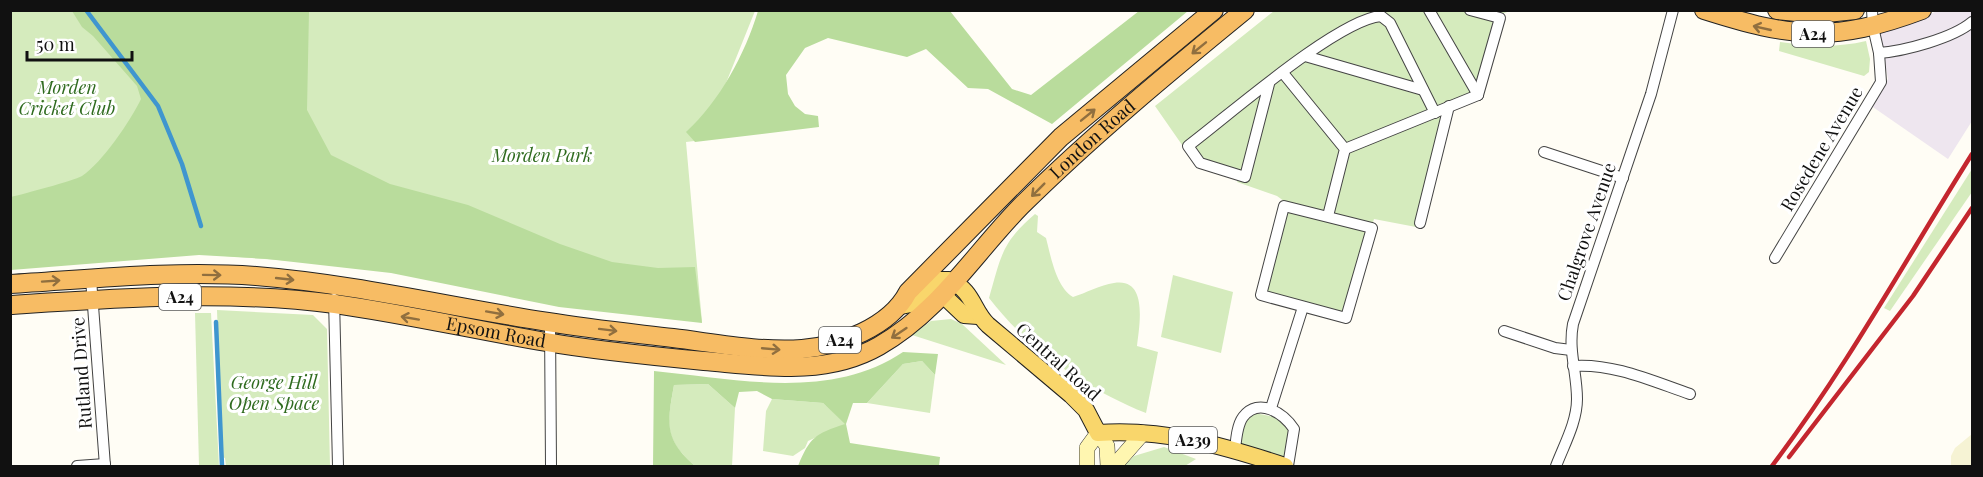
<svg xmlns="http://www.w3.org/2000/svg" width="1983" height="477" font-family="'Playfair Display',serif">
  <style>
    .industrial { fill: #eee6ef }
    .farmland { fill: #f6f3d4 }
    .green { fill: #d5ebbd }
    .forest { fill: #b9dc9c }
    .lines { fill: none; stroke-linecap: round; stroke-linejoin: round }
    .stream { stroke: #3f96cf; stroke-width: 4.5 }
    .minor-casing { stroke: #444; stroke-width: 12 }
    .secondary-casing { stroke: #333; stroke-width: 16 }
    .primary-casing { stroke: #222; stroke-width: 18 }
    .trunk-casing { stroke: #222; stroke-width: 20 }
    .minor { stroke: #fff; stroke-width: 10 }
    .secondary { stroke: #fff6b0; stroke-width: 15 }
    .primary { stroke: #f9d66b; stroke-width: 16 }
    .trunk { stroke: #f7bc64; stroke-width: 18 }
    .rail { stroke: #c4262e; stroke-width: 4.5 }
    .oneway { stroke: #906f3f }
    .labels { text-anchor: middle; stroke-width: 6; stroke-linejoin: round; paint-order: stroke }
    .shield { fill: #fff; stroke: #585858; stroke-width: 1.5 }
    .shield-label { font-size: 16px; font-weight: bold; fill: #111 }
    .park-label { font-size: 18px; font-style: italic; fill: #2f6b1f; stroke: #fff }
    .street-label { font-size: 18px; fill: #111; stroke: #fff }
  </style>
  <rect width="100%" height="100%" fill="#fffdf5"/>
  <path class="industrial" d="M 1937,11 L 1972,11 L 1972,121 L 1948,159 L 1870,105 L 1888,79 L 1879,32 L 1918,20 Z"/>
  <path class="farmland" d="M 1972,434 L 1972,466 L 1951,466 L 1951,456 L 1955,448 Z"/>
  <g class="green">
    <path d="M 10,11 L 755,11 L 703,140 L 686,142 L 702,322 L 642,316 L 390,272 L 306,262 L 197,254 L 11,267 Z"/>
    <path d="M 1274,11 L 1510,11 L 1499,15 L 1475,94 L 1446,105 L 1416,227 L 1374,219 L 1345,314 L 1266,293 L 1288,204 L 1277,196 L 1237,182 L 1241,172 L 1196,165 L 1155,106 Z"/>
    <path d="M 1866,41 L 1870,59 L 1869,72 L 1864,76 L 1779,51 L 1780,42 C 1811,46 1836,48 1866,41 Z"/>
    <path d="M 1972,169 L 1972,192 L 1890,311 L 1884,308 Z"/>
    <path d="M 1035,214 L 1038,216 L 1037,232 L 1046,238 C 1051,257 1056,287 1073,297 C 1086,293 1100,285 1114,283 C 1149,277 1139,327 1137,346 L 1158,352 L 1146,413 C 1086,389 1029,350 989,298 C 1001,257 1001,243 1035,214 Z"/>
    <path d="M 1173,275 L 1233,292 L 1221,353 L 1161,337 Z"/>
    <path d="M 217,310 L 313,315 L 327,329 L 330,466 L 226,466 L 225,458 L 222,457 Z"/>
    <path d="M 195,313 L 211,313 L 219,466 L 199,466 Z"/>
    <path d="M 951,319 L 962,324 L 1006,365 L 912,335 L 931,321 Z"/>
    <path d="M 922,361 L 935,375 L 930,413 L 867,403 L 903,364 Z"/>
    <path d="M 708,384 L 735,408 L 732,466 L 695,466 C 663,438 667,425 674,385 Z"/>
    <path d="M 772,399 L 823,403 L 846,424 L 808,441 L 805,448 L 793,456 L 763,451 L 766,411 Z"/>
    <path d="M 1255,413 L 1284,419 L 1291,430 L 1283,462 L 1238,448 L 1247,418 Z"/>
    <path d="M 1164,447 L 1196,459 L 1185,466 L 1124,466 L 1134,456 Z"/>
  </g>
  <g class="forest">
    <path d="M 72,11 L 309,11 L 307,110 L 331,155 L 390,184 L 468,205 L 560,244 L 612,262 L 658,268 L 695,267 L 702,323 L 559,307 L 391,273 L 267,259 L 199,255 L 11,270 L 11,197 C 23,194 73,181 82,176 C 102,163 131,120 141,99 L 137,86 L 93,36 L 82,27 Z"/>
    <path d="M 758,11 L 950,11 L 1012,89 L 1031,95 L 1139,11 L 1188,11 L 1052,124 L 988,89 L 968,88 L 926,49 L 907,57 L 828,38 L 805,48 L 786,75 L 788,94 L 795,106 L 805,114 L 818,116 L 819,127 L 695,142 L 686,132 C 720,101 745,54 758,11 Z"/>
    <path d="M 903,352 L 938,354 L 935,375 L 922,361 L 903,364 L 867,403 L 853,403 L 846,424 L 850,443 L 940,457 L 939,466 L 798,466 C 810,437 815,434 845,424 L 823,403 L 772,399 L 757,391 L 739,392 L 735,408 L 708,384 L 674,385 C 667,424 664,439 695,466 L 653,466 L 654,371 C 736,379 830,401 903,352 Z"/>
  </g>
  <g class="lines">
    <g class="stream">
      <path d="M 86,10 L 158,106 L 182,164 L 201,226"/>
      <path d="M 216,322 L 222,466"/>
    </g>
    <defs>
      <g id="minor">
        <path d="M 1429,10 L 1478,95"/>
        <path d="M 1470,10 L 1500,18 L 1478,95"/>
        <path d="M 1872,10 L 1873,27 L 1879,53 C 1905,51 1953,38 1972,22"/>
        <path d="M 1305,56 L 1423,90"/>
        <path d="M 1283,73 L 1345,149 L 1328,216"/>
        <path d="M 1269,84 L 1245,177 L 1200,163 L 1188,146 C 1228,116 1337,20 1381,16 L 1390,23 L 1435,113"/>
        <path d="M 1345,149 L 1478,95"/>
        <path d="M 1544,152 L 1623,178"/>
        <path d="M 1284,206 L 1372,228 L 1346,318 L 1261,295 Z"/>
        <path d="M 1420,223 L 1449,106"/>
        <path d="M 1775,258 L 1881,82 L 1879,53"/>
        <path d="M 91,279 L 105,466"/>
        <path d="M 334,299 L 338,466"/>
        <path d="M 550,323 L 551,466"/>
        <path d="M 1504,331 L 1555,348 L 1571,350"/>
        <path d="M 1573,366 C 1613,363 1652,381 1690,394"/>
        <path d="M 1271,408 L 1303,307"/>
        <path d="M 1235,450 C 1236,440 1237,425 1243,417 C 1259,396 1284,414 1294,429 L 1288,466"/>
        <path d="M 77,466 L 105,464"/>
        <path d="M 1556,466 C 1564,445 1577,422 1577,399 C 1577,373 1568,350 1573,324 L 1651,94 L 1673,10"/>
      </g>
      <g id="secondary">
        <path d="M 1087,466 L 1087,448 L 1098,433 L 1107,446 L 1108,466"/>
        <path d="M 1114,466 L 1143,433"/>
      </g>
      <g id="primary">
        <path d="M 943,295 L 964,315 L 978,316"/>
        <path d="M 901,306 L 916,303 L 938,280 L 949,280 C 974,291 972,310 988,325 L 1071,395 L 1086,410 L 1098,433 C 1163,428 1224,446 1285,466"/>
      </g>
      <g id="trunk">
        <path d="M 1704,10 C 1792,38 1834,43 1922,10"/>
        <path d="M 1777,10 L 1817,14 L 1855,10"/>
        <path d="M 10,284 C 92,279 175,270 256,276 C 355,284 451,307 548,322 C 590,329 631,333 673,338 C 715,343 759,352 802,349 C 839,346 890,327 908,292 L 1061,137 L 1214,10"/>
        <path id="s1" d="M 10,305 C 118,298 228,290 335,304 C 405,314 476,330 546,342 C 598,351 651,356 704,361 C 763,366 825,377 879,346 C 939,312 974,254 1021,206 C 1092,136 1168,73 1245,10"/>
      </g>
    </defs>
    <use href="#minor" class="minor-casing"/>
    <use href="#secondary" class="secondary-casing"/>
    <use href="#primary" class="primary-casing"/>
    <use href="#trunk" class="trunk-casing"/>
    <use href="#minor" class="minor"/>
    <use href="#secondary" class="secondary"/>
    <use href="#primary" class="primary"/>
    <use href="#trunk" class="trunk"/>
    <g class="rail">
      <path d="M 1789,457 L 1913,296 L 1972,208"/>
      <path d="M 1772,466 C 1847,367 1906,259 1972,154"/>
    </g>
  </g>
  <defs><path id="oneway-shaft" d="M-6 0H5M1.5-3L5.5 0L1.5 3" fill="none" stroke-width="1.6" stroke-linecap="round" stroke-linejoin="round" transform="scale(1.5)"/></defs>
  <g class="oneway">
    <use href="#oneway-shaft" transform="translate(1762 28) rotate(-167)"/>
    <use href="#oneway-shaft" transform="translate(1199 48) rotate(141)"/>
    <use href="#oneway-shaft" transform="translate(1088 115) rotate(-39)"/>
    <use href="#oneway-shaft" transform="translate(1038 190) rotate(135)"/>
    <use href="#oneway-shaft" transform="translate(212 275) rotate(1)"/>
    <use href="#oneway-shaft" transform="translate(285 279) rotate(6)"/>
    <use href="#oneway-shaft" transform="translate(51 281) rotate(-4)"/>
    <use href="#oneway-shaft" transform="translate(495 313) rotate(10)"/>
    <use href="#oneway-shaft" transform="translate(410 318) rotate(-170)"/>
    <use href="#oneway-shaft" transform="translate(608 330) rotate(7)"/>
    <use href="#oneway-shaft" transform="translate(899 333) rotate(146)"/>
    <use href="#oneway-shaft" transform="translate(771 349) rotate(5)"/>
  </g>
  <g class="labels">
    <g class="shield">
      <rect x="1792" y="21" width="42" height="26" rx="4.5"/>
      <rect x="159" y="284" width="42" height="26" rx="4.5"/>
      <rect x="819" y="327" width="42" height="26" rx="4.5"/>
      <rect x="1169" y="427" width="48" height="26" rx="4.5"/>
    </g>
    <g class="shield-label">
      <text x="1813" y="40">A24</text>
      <text x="180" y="303">A24</text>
      <text x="840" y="346">A24</text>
      <text x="1193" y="446">A239</text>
    </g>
    <g class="park-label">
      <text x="67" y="94">Morden<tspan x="67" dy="21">Cricket Club</tspan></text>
      <text x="542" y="162">Morden Park</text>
      <text x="274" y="389">George Hill<tspan x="274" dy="21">Open Space</tspan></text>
    </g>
    <g class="street-label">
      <text dy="6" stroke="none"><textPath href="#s1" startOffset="1176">London Road</textPath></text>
      <text transform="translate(1822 149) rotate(-59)" y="6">Rosedene Avenue</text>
      <text transform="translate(1587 232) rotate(-71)" y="6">Chalgrove Avenue</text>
      <text dy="6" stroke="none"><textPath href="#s1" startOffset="489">Epsom Road</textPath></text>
      <text transform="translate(1058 362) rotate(42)" y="6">Central Road</text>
      <text transform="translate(82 373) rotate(-94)" y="6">Rutland Drive</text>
    </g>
  </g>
  <rect width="1983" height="477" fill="none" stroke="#111111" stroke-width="24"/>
  <path d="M27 51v9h105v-9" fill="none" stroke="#111111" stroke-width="3"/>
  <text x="36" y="51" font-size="18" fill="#111111" stroke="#ffffff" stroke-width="4.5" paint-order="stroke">50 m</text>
</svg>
